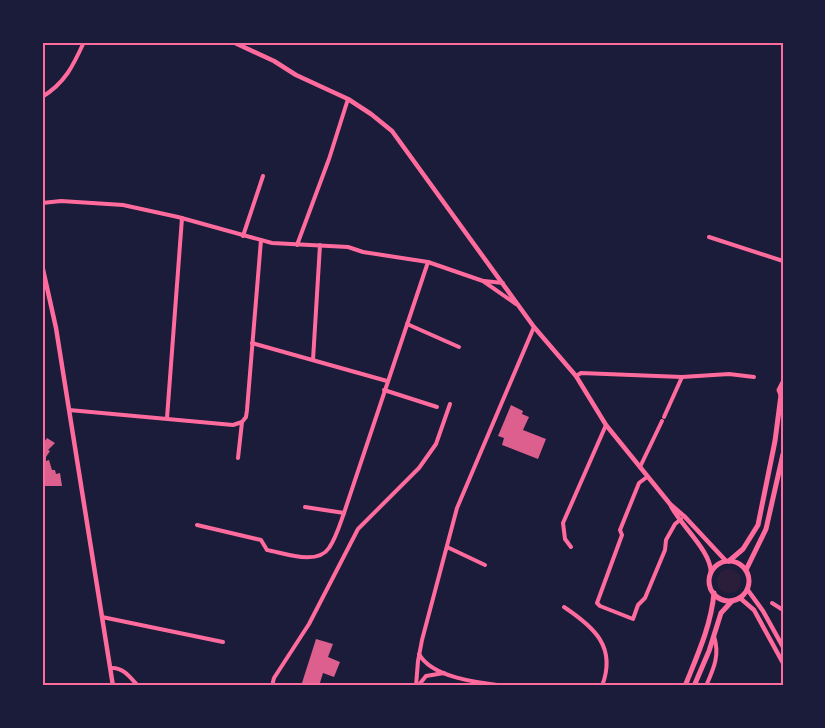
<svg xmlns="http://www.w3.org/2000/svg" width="825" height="728" font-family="'Roboto Condensed',sans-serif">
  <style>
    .green { fill: #2a1e3b }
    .building { fill: #dd5f8e }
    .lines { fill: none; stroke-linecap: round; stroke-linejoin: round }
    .minor { stroke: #ff6b9d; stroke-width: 4 }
    .tertiary { stroke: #ff6b9d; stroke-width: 4.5 }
    .secondary { stroke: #ff6b9d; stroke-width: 5 }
    .neatline { fill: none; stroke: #ff6b9d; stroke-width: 2 }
  </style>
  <rect width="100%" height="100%" fill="#1b1b3a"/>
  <circle class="green" cx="729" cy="581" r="12"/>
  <g class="building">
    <path d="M 511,405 L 523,411 L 522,414 L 529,417 L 523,430 L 546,439 L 538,459 L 502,445 L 504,438 L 498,436 Z"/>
    <path d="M 47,438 L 55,443 L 48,450 L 50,451 L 46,457 L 46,461 L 49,460 L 52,470 L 55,470 L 56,474 L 60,473 L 62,486 L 44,486 L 42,441 L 44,442 Z"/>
    <path d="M 316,639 L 333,644 L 328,657 L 340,662 L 334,677 L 323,673 L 319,686 L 301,686 Z"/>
  </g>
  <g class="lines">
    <g class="minor">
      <path d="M 42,97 C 65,83 73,66 84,42"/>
      <path d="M 42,203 L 61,201 L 123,205 L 178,217 L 272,243 L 348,247 L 363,252 L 428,262 L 483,281 L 516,304"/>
      <path d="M 243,236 L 263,176"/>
      <path d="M 709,237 L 783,261"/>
      <path d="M 297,245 L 329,159 L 348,99"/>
      <path d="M 484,281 L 503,283"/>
      <path d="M 407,324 L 459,347"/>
      <path d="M 252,343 L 387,381"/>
      <path d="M 313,360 L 320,245"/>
      <path d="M 576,376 L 581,373 L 682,377 L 729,374 L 754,377"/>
      <path d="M 384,390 L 437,407"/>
      <path d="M 69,410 L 233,425 L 242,422"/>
      <path d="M 664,417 L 682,377"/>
      <path d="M 167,418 L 182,218"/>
      <path d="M 238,458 L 242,422 L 246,417 L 247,410 L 261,240"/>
      <path d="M 640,467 L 662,421"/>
      <path d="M 647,477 L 639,483 L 620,530 L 622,535 L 597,603 L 600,606 L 633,619 L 638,605 L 645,598 L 665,550 L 666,540 L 675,524 L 681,519"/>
      <path d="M 305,507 L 344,513"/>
      <path d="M 197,525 L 261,540 L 267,550 C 284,553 317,566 329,548 C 336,538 340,524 344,513 L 428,262"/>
      <path d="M 447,547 L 485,565"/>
      <path d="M 571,547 L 565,539 L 563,523 L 606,425"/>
      <path d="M 772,603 L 783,610"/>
      <path d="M 564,607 C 594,627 617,647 602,686"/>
      <path d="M 102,617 L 223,642"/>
      <path d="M 419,654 C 432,678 480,683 505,686"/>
      <path d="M 111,668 C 123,667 130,677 138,686"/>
      <path d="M 272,686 L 274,678 L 309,624 L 358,529 L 419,468 L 436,444 L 450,404"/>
      <path d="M 416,686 L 418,661 L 422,640 L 457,508 L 534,327"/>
      <path d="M 418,686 L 426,676 L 444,673"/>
      <path d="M 706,686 C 714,668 720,655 714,636"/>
    </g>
    <g class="tertiary">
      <path d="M 233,42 L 274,61 L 296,75 L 348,99 L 371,114 L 392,131 L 534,327 L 576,376 L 606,425 L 670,504 L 685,517 L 726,561"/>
      <path d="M 42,265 L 56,328 L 113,686"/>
      <path d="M 671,506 C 682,527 710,550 711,572"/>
      <path d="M 747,589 L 763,611 L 783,647"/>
      <path d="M 740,598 L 754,610 L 783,663"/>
    </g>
    <g class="secondary">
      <path d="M 782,397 L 779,390 L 783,382"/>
      <path d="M 729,561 L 743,549 L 758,525 L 775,441 L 781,395"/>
      <circle cx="729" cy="581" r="20"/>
      <path d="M 746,570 L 766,529 L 783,454"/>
      <path d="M 685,686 C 697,656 711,626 714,593"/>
      <path d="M 694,686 L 709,651 L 721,613 L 732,601"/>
    </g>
  </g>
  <rect width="825" height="728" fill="none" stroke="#1b1b3a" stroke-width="87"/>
  <rect x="44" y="44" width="738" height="640" class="neatline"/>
</svg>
